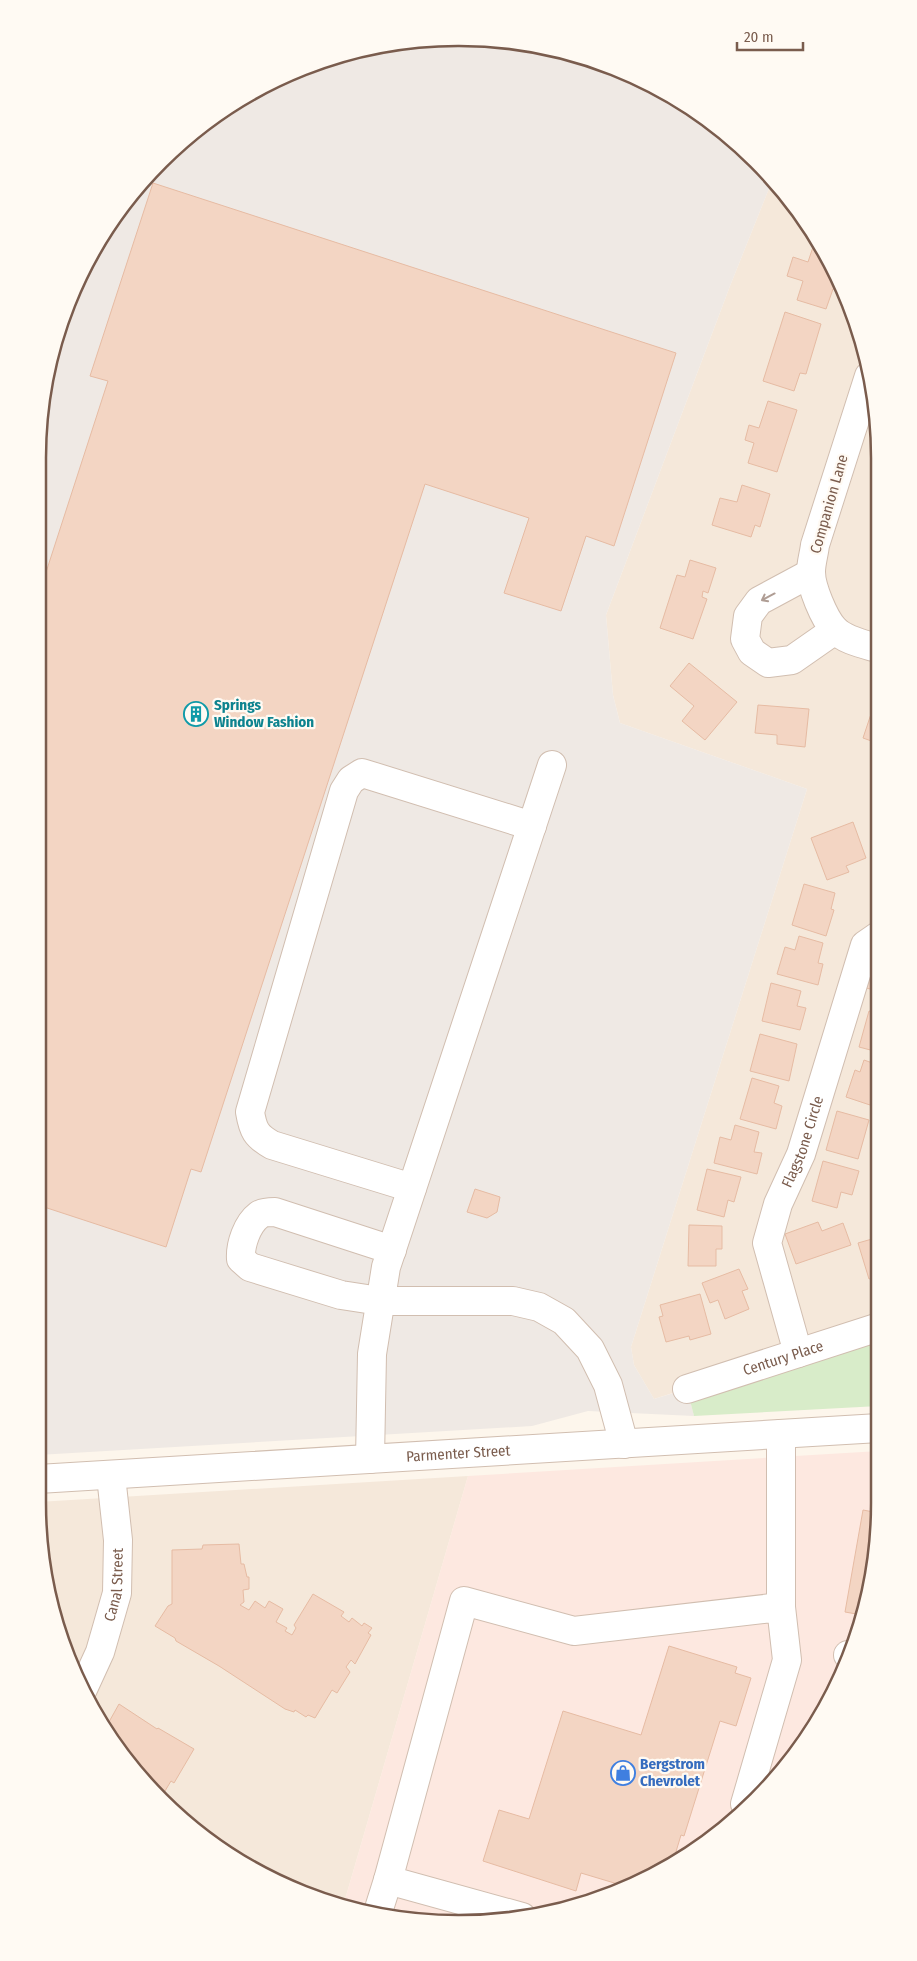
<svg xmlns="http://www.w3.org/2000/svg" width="917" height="1961" font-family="'Fira Sans Condensed',sans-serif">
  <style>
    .residential { fill: #f5e8da }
    .commercial { fill: #fde8e0 }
    .industrial { fill: #efe9e4 }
    .green { fill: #d8ecc9 }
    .building { fill: #f3d5c3; stroke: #e6bba3 }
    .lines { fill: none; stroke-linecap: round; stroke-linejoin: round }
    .minor-casing { stroke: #d1beb0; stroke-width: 30 }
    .minor { stroke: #fff; stroke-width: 28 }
    .oneway { stroke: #af9d94 }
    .labels { text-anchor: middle; stroke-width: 4.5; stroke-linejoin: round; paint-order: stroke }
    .street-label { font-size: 15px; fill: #7a5c4d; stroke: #fffaf3 }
    .culture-label { font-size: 15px; font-weight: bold; fill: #0d838f; stroke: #fffaf3; text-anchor: start }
    .shop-label { font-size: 15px; font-weight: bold; fill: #366cbe; stroke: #fffaf3; text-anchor: start }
    .rim { fill: none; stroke: #7a5c4d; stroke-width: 2.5 }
  </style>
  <rect width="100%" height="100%" fill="#fdf6ec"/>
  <g class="residential">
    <path d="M 772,181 L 792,202 L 847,297 L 876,403 L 879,1327 L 654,1399 L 634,1365 L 631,1347 L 807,789 L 620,723 L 613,695 L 606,615 L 730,286 Z"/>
    <path d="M 468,1476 L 344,1903 L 248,1867 L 142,1780 L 94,1713 L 60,1638 L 38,1502 Z"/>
  </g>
  <path class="commercial" d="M 879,1451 L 879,1503 L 871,1584 L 848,1663 L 775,1780 L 669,1867 L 540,1915 L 458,1923 L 377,1915 L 344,1903 L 468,1476 Z"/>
  <path class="industrial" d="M 458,38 L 540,46 L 619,69 L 715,124 L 772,181 L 730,286 L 606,615 L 613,695 L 620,723 L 807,789 L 631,1347 L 634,1365 L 654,1399 L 687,1389 L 694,1416 L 588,1411 L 532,1426 L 38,1455 L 38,458 L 46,377 L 69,298 L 108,225 L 161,161 L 224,109 L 297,70 L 376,46 Z"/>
  <path class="green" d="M 879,1327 L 879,1406 L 694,1416 L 687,1389 Z"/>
  <g class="building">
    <path d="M 153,183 L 676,353 L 614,546 L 586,536 L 561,611 L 504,593 L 529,518 L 425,484 L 201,1172 L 191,1169 L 166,1247 L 38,1205 L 38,728 L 46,701 L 38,698 L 38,597 L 108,381 L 90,376 Z"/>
    <path d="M 815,241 L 838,281 L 835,290 L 833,289 L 826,309 L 797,300 L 803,281 L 787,276 L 793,257 L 808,262 Z"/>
    <path d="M 785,312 L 821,324 L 806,374 L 800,373 L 794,391 L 763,381 Z"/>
    <path d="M 768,401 L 797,410 L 777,472 L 748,463 L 754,443 L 745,440 L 749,425 L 759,428 Z"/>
    <path d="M 742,485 L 770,494 L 760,527 L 755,525 L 751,537 L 712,525 L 720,498 L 737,502 Z"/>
    <path d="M 875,485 L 876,486 L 876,498 L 871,497 Z"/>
    <path d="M 690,560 L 716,568 L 708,593 L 703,591 L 702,597 L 707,599 L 693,639 L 660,628 L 677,575 L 685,577 Z"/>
    <path d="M 689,663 L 737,702 L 705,740 L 682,721 L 694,706 L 670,686 Z"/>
    <path d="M 758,705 L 809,709 L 805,747 L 777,744 L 777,735 L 755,733 Z"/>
    <path d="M 872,711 L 877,712 L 877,743 L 863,738 Z"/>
    <path d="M 853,822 L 866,858 L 846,866 L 849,872 L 827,880 L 811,838 Z"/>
    <path d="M 804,884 L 835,893 L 831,909 L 834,910 L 826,936 L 792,925 Z"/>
    <path d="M 799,936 L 823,943 L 818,963 L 823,964 L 818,985 L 777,974 L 785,947 L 795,950 Z"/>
    <path d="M 877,955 L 878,956 L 878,991 L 866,988 Z"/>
    <path d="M 771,983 L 801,991 L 797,1006 L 806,1008 L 800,1030 L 762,1021 Z"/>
    <path d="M 869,1011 L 878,1013 L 878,1052 L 859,1047 Z"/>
    <path d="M 760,1034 L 797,1044 L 789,1081 L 750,1071 Z"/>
    <path d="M 864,1060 L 878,1065 L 878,1101 L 876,1107 L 846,1097 L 855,1070 L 860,1072 Z"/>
    <path d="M 752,1078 L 779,1086 L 774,1103 L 782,1106 L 776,1129 L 740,1119 Z"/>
    <path d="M 837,1111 L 869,1120 L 858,1159 L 826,1150 Z"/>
    <path d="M 735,1125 L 759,1132 L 754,1152 L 762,1153 L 757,1174 L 714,1163 L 720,1137 L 731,1140 Z"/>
    <path d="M 823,1161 L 859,1171 L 852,1195 L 841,1192 L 837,1208 L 812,1201 Z"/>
    <path d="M 707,1169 L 741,1177 L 734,1202 L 728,1200 L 724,1217 L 697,1210 Z"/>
    <path d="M 475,1189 L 500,1197 L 497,1212 L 487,1218 L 467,1212 Z"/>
    <path d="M 818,1222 L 822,1231 L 843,1223 L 851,1245 L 796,1264 L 785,1234 Z"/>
    <path d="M 689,1225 L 722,1226 L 722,1249 L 716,1249 L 716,1266 L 688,1266 Z"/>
    <path d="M 879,1237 L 879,1277 L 869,1279 L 858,1243 Z"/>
    <path d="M 739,1269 L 748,1289 L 742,1291 L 749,1309 L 725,1319 L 718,1300 L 710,1303 L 702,1283 Z"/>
    <path d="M 700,1294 L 711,1334 L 690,1340 L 689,1336 L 666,1342 L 659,1317 L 663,1316 L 660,1305 Z"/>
    <path d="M 863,1510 L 879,1513 L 871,1584 L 862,1615 L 845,1612 Z"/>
    <path d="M 239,1544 L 241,1564 L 244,1564 L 247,1577 L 249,1577 L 249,1589 L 243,1590 L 244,1602 L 240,1605 L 249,1610 L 255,1601 L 265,1608 L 269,1601 L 283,1609 L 276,1622 L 287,1628 L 285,1631 L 292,1635 L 296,1628 L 294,1625 L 313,1594 L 344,1612 L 341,1616 L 349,1622 L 352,1618 L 362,1626 L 364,1623 L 372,1628 L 368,1633 L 371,1635 L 355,1664 L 351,1660 L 346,1667 L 350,1672 L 337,1693 L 332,1690 L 315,1718 L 308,1715 L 306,1717 L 295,1710 L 294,1712 L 285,1709 L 219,1666 L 176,1641 L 175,1638 L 155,1626 L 168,1606 L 172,1604 L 172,1550 L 202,1549 L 203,1545 Z"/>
    <path d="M 669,1646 L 737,1667 L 735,1673 L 751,1678 L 736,1726 L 720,1721 L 684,1836 L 681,1835 L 672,1865 L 621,1885 L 581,1873 L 576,1891 L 483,1861 L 499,1810 L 529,1819 L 563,1711 L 641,1735 Z"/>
    <path d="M 119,1704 L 157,1729 L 158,1728 L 194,1749 L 174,1783 L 171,1781 L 162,1796 L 142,1780 L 105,1729 Z"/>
  </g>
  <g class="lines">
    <defs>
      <g id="minor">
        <path d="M 869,376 L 815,545 C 814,554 811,563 811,572 C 811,587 824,618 834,629 C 844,640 863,644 877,648"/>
        <path d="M 811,573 L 759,601 L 748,616 L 745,639 L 752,652 L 768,663 L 792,660 L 835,630"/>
        <path d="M 412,1188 L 272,1145 C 256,1136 253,1130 250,1112 L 344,791 L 351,780 L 362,773 L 532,826"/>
        <path d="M 392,1250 L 275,1212 C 271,1212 263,1212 259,1215 C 247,1224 240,1245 241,1259 L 250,1267 L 341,1295 L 380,1301 L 513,1301 L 539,1307 L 564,1321 L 590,1349 L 608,1385 L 624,1444"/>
        <path id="s1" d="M 798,1353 L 767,1243 L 778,1204 L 801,1154 L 865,945 L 878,936"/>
        <path id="s2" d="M 687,1389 L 879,1327"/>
        <path d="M 781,1434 L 781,1607"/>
        <path d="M 370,1459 L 372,1354 L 386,1267 L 552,765"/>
        <path id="s3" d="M 38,1479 L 879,1428"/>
        <path d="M 848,1655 L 850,1655"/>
        <path id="s4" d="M 83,1689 L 100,1652 L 117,1593 L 118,1540 L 111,1476"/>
        <path d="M 377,1915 L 388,1880"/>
        <path d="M 522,1917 L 388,1880 L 464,1601 L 574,1631 L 781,1607 L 787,1660 L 745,1804"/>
      </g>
    </defs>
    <use href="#minor" class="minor-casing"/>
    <use href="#minor" class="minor"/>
  </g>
  <defs><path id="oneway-shaft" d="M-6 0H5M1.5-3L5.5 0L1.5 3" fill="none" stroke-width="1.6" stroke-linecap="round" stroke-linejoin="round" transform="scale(1.25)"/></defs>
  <use class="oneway" href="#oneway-shaft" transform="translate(768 597) rotate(152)"/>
  <defs>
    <symbol id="building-ring" viewBox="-11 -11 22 22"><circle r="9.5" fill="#fffaf3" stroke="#0f9aa8" stroke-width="1.5"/><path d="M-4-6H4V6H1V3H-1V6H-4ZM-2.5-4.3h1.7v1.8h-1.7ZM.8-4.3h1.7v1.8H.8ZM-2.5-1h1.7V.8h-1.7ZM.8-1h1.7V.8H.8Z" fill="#0f9aa8"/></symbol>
    <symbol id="shop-ring" viewBox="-11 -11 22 22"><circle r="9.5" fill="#fffaf3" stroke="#3f7fe0" stroke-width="1.5"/><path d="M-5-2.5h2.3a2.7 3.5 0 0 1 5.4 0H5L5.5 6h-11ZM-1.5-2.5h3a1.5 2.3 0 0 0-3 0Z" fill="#3f7fe0"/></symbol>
  </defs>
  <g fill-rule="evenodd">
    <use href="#building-ring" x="182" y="700" width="28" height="28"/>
    <use href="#shop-ring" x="609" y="1759" width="28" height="28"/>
  </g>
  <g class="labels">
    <g class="street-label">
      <text transform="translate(829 504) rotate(-74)" y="5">Companion Lane</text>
      <text dy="5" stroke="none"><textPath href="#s1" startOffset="222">Flagstone Circle</textPath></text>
      <text dy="5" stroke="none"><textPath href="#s2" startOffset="101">Century Place</textPath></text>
      <text dy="5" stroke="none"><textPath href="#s3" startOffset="421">Parmenter Street</textPath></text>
      <text dy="5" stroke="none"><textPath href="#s4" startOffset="110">Canal Street</textPath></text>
    </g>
    <g class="culture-label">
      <text x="214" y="710">Springs<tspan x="214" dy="17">Window Fashion</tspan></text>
    </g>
    <g class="shop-label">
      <text x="640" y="1769">Bergstrom<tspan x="640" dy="17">Chevrolet</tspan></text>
    </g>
  </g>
  <path d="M0 0H917V1961H0ZM458 46H459A412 412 0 0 1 871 458V1503A412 412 0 0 1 459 1915H458A412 412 0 0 1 46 1503V458A412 412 0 0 1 458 46Z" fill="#fffaf3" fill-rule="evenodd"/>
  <path class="rim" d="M458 46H459A412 412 0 0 1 871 458V1503A412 412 0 0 1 459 1915H458A412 412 0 0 1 46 1503V458A412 412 0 0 1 458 46Z"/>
  <path d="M737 42v8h66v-8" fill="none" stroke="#7a5c4d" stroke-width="2.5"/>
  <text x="744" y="42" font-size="15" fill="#7a5c4d" stroke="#fffaf3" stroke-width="4" paint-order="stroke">20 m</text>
</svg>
